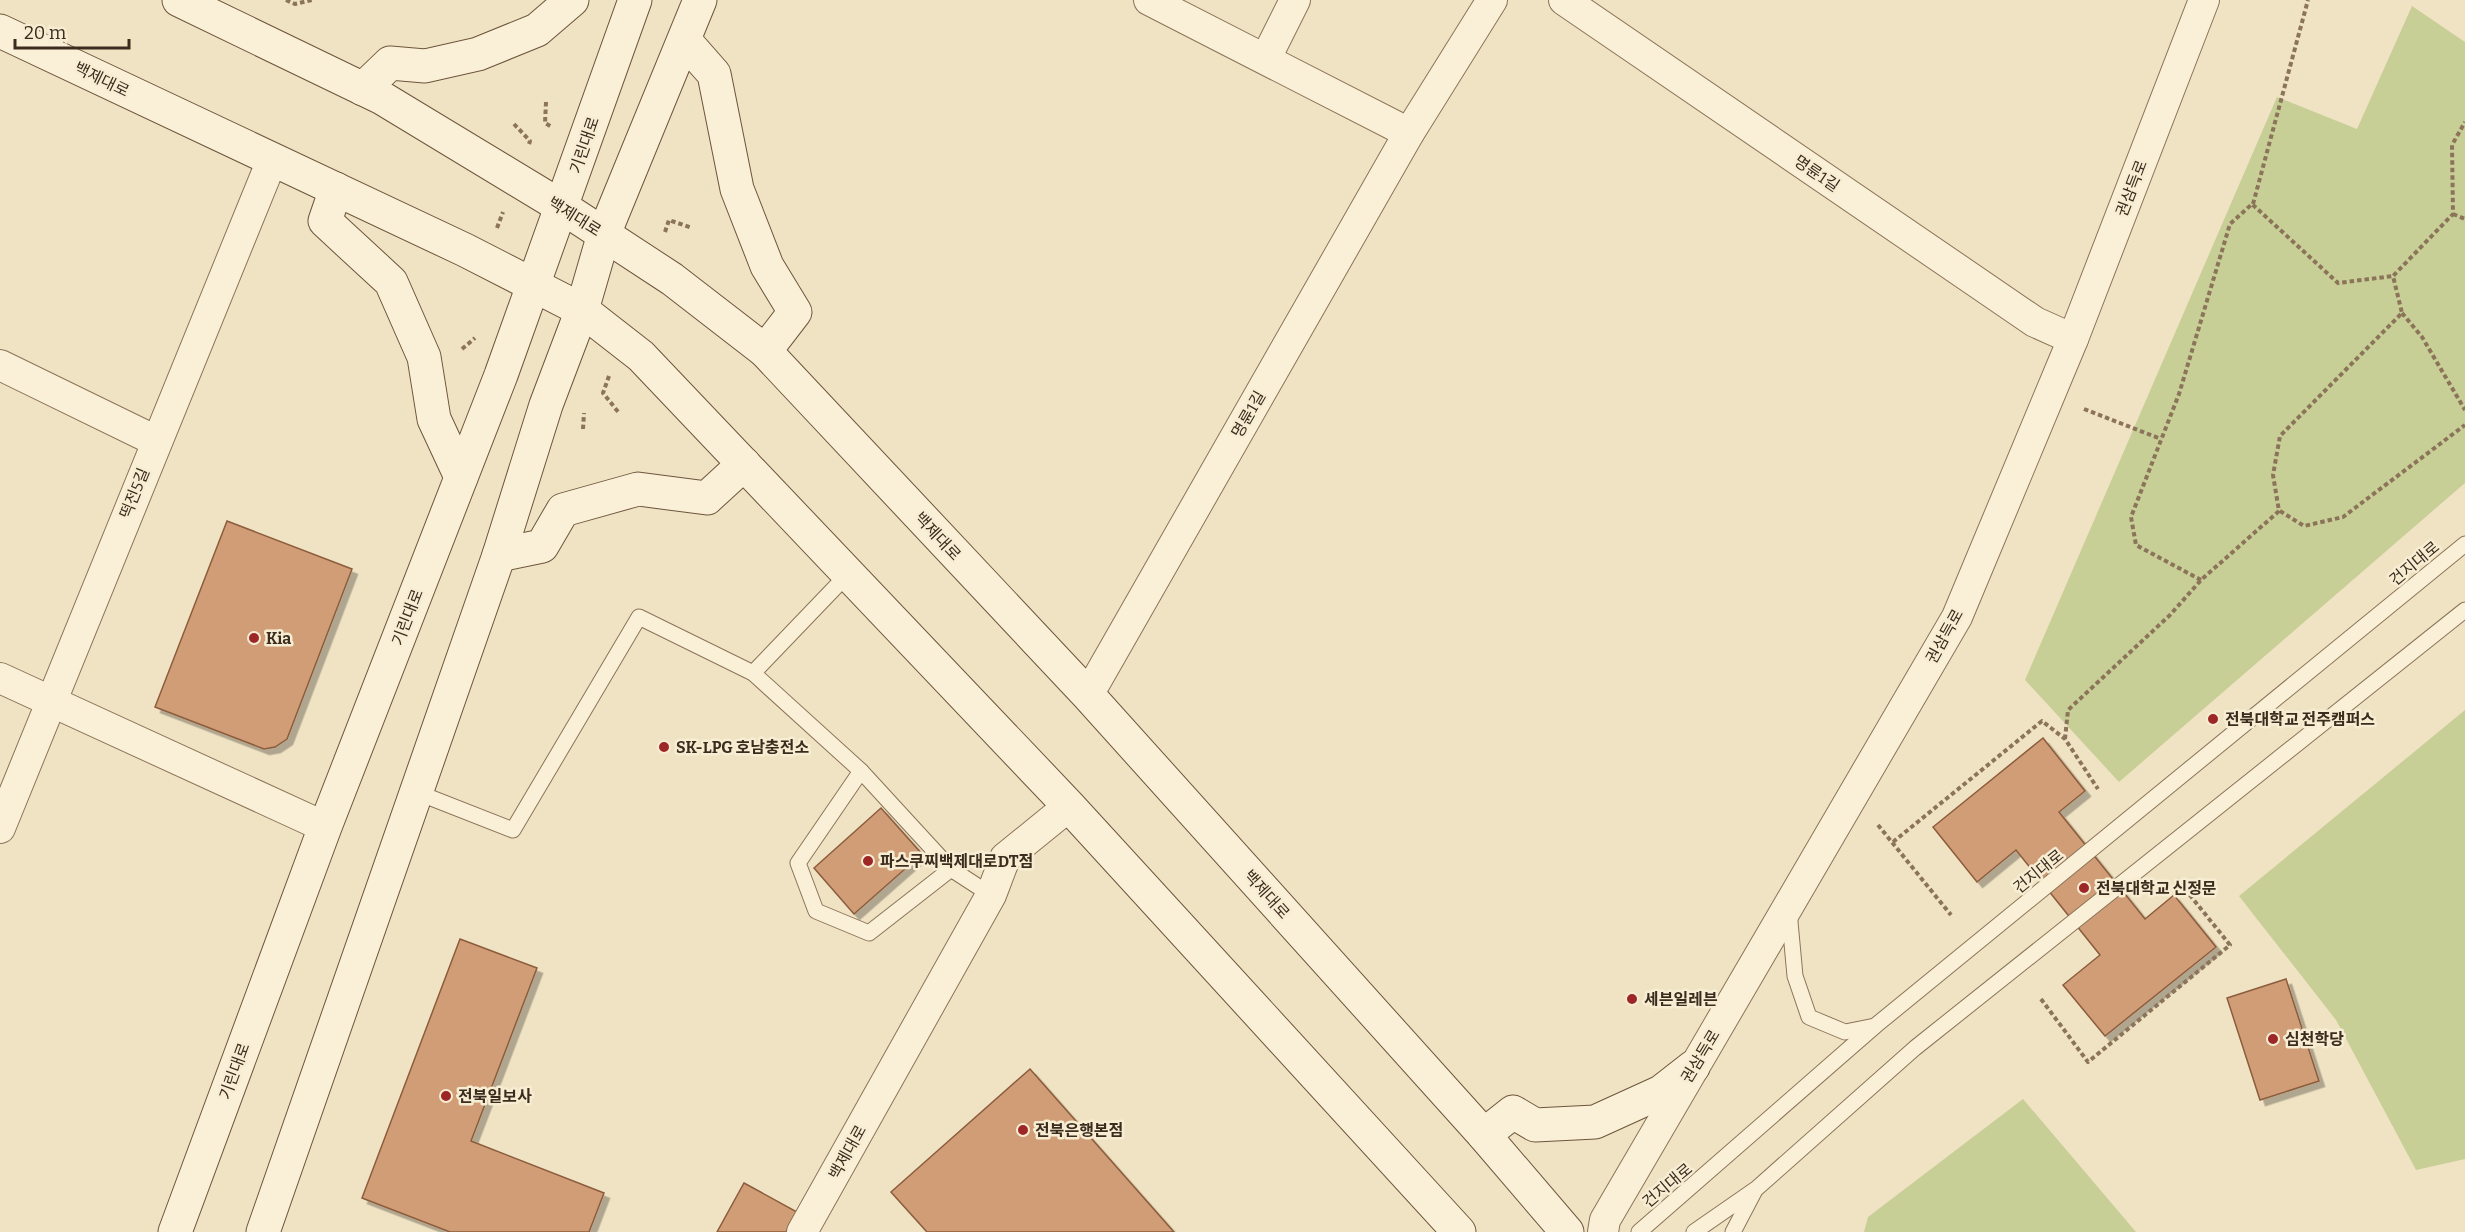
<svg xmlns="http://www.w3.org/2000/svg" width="2465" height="1232" font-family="Bitter,'Noto Sans KR',serif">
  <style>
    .green { fill: #c8cf96 }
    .building { fill: #d09d77; stroke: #8c5d3d; stroke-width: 1.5; filter: url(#shadow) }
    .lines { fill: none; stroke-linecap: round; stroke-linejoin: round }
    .lane-casing { stroke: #8b7459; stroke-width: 17 }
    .street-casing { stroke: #8b7459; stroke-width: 32 }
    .secondary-casing { stroke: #6d553c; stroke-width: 35 }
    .path { stroke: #8b7459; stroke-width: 4; stroke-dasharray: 4.5 3; stroke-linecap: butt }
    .lane { stroke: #faf0d7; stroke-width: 15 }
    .street { stroke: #faf0d7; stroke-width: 30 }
    .secondary { stroke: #faf0d7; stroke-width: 33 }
    .poi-dot { fill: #9d2626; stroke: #f7edd3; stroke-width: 2 }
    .labels { text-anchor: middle; stroke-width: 5; stroke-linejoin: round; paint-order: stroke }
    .street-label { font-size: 16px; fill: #3b2c1e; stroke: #f7edd3 }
    .poi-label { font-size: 16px; font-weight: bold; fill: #3b2c1e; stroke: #f7edd3; text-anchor: start }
  </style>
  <defs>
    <filter id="shadow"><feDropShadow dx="5.5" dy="5.5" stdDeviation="0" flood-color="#0004"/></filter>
  </defs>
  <rect width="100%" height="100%" fill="#f0e3c3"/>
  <g class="green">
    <path d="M 2412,6 L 2465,42 L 2465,483 L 2119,782 L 2025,680 L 2277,97 L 2357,129 Z"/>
    <path d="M 2465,710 L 2465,1159 L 2416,1170 L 2336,1020 L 2239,896 Z"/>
    <path d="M 2023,1099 L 2136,1232 L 1864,1232 L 1868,1217 Z"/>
  </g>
  <g class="building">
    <path d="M 227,521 L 352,569 L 287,739 L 275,747 L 264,749 L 155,707 Z"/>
    <path d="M 2043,738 L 2085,791 L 2059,812 L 2145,919 L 2174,895 L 2216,947 L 2105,1036 L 2063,985 L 2100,955 L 2016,850 L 1977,882 L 1933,827 Z"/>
    <path d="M 881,808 L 922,854 L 854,914 L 814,868 Z"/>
    <path d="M 460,939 L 537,968 L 471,1141 L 604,1193 L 589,1232 L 450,1232 L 362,1198 Z"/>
    <path d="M 2286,979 L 2319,1081 L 2260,1100 L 2227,998 Z"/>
    <path d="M 1030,1069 L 1174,1232 L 927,1232 L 891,1192 Z"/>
    <path d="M 744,1183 L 797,1212 L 786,1232 L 717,1232 Z"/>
  </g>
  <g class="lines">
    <defs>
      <g id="lane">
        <path d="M 753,673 L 848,574"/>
        <path d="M 861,771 L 951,869 L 991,895"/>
        <path d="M 416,792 L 513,830 L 639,617 L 753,673 L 861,771 L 798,863 L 816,911 L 869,933 L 951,869"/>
        <path d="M 1789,911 L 1795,976 L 1809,1017 L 1845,1032 L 1875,1026"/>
        <path d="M 1639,1232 L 1875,1026 L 2465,544"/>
        <path d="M 1694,1232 L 1756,1189 L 1915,1048 L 2465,610"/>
        <path d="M 1733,1232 L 1754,1192"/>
      </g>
      <g id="street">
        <path d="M 1149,0 L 1409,133"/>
        <path d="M 1564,0 L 2035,322 L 2073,339"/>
        <path d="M 1266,58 L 1295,0"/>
        <path d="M 0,365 L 156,441"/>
        <path d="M 0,678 L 325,827"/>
        <path d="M 1088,695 L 1409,133 L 1492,0"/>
        <path d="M 0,828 L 272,160"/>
        <path d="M 802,1232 L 991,895 L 1005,858 L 1069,806"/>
        <path d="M 1603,1232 L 1605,1220 L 1957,617 L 2073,339 L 2204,0"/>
      </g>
      <g id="secondary">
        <path d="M 179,0 L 382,98 L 562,207 L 672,279 L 765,351 L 1088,695 L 1484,1135 L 1567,1232"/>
        <path d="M 0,31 L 465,250 L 582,310 L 641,356 L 1069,806 L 1459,1232"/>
        <path d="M 685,41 L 714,74 L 737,189 L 767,266 L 795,312 L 765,351"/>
        <path d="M 363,89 L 390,63 L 425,66 L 478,54 L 537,30 L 572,0"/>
        <path d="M 336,189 L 325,221 L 391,282 L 424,357 L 434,419 L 461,477"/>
        <path d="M 499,555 L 542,546 L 563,510 L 638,489 L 707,498 L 744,464"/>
        <path d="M 1484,1135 L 1513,1112 L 1535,1125 L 1595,1122 L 1661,1092 L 1693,1067"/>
        <path d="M 175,1232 L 325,827 L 501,375 L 635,0"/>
        <path d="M 263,1232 L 499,555 L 546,405 L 582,310 L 604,234 L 700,0"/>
      </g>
    </defs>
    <use href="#lane" class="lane-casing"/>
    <use href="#street" class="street-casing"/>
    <use href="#secondary" class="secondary-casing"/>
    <g class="path">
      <path d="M 286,0 L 295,4 L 312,0"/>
      <path d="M 546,102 L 545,123 L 552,127"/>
      <path d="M 514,124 L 530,141 L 529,144"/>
      <path d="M 2253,204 L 2308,0"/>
      <path d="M 2453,214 L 2465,219"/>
      <path d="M 497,228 L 503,212"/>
      <path d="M 665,232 L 669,220 L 692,228"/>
      <path d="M 2402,313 L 2422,337 L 2465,410"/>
      <path d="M 462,349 L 475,338"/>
      <path d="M 609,376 L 603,393 L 619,413"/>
      <path d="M 2084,409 L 2161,439"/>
      <path d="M 583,429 L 584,413"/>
      <path d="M 2280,511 L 2304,526 L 2343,517 L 2465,425"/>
      <path d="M 2201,580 L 2136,545 L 2131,517 L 2179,394 L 2230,224 L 2252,204 L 2338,283 L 2393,276"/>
      <path d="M 2065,739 L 2068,710 L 2170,615 L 2201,580 L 2279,511 L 2273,475 L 2280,436 L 2402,313 L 2393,276 L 2453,214 L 2452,145 L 2465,122"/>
      <path d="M 1878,825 L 1951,915"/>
      <path d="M 1893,842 L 2042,721 L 2065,739 L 2098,789"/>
      <path d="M 2041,999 L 2088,1062 L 2230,945 L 2177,879"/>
    </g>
    <use href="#lane" class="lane"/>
    <use href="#street" class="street"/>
    <use href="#secondary" class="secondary"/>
  </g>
  <g class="poi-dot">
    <circle cx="254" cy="638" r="6"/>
    <circle cx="2213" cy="719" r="6"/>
    <circle cx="664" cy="747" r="6"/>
    <circle cx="868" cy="861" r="6"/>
    <circle cx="2084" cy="888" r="6"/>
    <circle cx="1632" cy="999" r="6"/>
    <circle cx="2273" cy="1039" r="6"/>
    <circle cx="446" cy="1096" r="6"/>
    <circle cx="1023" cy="1130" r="6"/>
  </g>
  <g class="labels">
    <g class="street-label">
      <text transform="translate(102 79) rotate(26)" y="6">백제대로</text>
      <text transform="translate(584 145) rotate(-71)" y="6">기린대로</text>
      <text transform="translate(1817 173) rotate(34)" y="6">명륜1길</text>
      <text transform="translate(2131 188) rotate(-69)" y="6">권삼득로</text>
      <text transform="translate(575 216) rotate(32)" y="6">백제대로</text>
      <text transform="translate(1248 414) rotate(-60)" y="6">명륜1길</text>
      <text transform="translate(134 493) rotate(-68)" y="6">떡전5길</text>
      <text transform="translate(938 536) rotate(47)" y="6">백제대로</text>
      <text transform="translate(2414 563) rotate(-40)" y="6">건지대로</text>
      <text transform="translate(407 617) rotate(-69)" y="6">기린대로</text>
      <text transform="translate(1944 636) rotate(-61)" y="6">권삼득로</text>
      <text transform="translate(2038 871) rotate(-39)" y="6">건지대로</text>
      <text transform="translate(1267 894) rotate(48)" y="6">백제대로</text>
      <text transform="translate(1700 1056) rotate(-59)" y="6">권삼득로</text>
      <text transform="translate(234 1071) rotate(-70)" y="6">기린대로</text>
      <text transform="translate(847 1152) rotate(-61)" y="6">백제대로</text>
      <text transform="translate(1667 1185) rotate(-40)" y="6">건지대로</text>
    </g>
    <g class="poi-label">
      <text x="266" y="644">Kia</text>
      <text x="2225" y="725">전북대학교 전주캠퍼스</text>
      <text x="676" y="753">SK-LPG 호남충전소</text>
      <text x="880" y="867">파스쿠찌백제대로DT점</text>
      <text x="2096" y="894">전북대학교 신정문</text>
      <text x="1644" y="1005">세븐일레븐</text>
      <text x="2285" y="1045">심천학당</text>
      <text x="458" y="1102">전북일보사</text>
      <text x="1035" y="1136">전북은행본점</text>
    </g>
  </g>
  <path d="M15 39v9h114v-9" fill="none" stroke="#3b2c1e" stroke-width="3"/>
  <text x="24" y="39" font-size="18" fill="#3b2c1e" stroke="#f7edd3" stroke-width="4.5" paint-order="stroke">20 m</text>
</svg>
